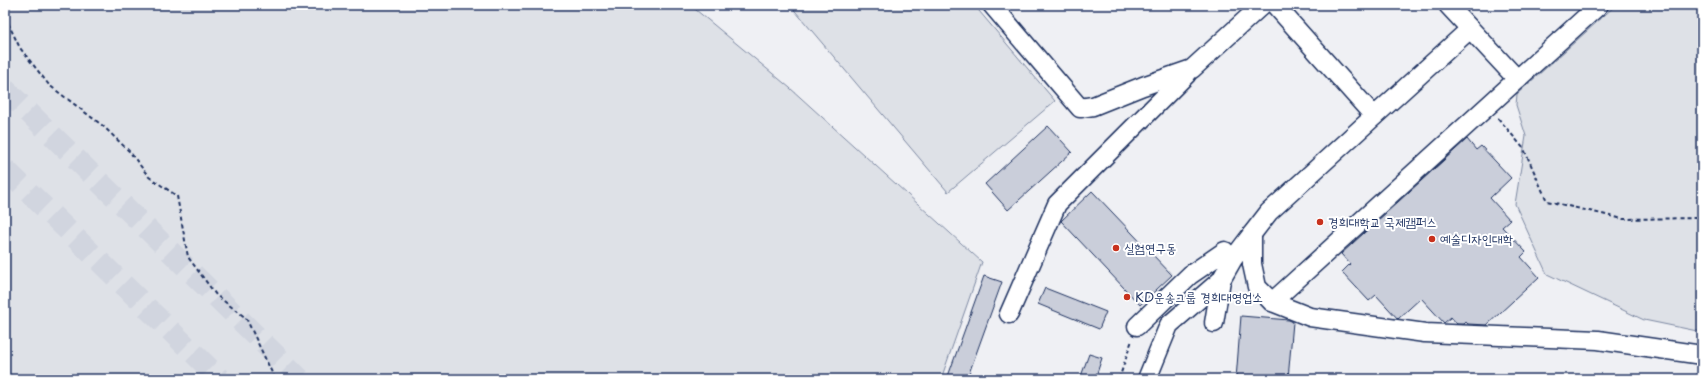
<svg xmlns="http://www.w3.org/2000/svg" width="1707" height="384" font-family="'Playpen Sans','Poor Story',sans-serif">
  <style>
    .built { fill: #eff0f4 }
    .green { fill: #dee1e7; stroke: #7c88a2 }
    .building { fill: #caceda; stroke: #1b2f5e }
    .lines { fill: none; stroke-linecap: round; stroke-linejoin: round }
    .highway-tunnel { stroke: #d1d5df; stroke-width: 22; stroke-dasharray: 22 11; stroke-linecap: butt }
    .minor-casing { stroke: #1b2f5e; stroke-width: 21 }
    .path { stroke: #1b2f5e; stroke-width: 2; stroke-dasharray: 4 3; stroke-linecap: butt }
    .minor { stroke: #fff; stroke-width: 18 }
    .poi-dot { fill: #c8321e; stroke: #fff; stroke-width: 1.5 }
    .labels { text-anchor: middle; stroke-width: 4; stroke-linejoin: round; paint-order: stroke }
    .poi-label { font-size: 13px; fill: #1b2f5e; stroke: #fff; text-anchor: start }
  </style>
  <rect width="100%" height="100%" fill="#fff"/>
  <filter id="ink" filterUnits="userSpaceOnUse"><feTurbulence type="fractalNoise" baseFrequency=".025" numOctaves="2"/><feDisplacementMap in="SourceGraphic" scale="8" xChannelSelector="R" yChannelSelector="G"/><feConvolveMatrix kernelMatrix="1 2 1 2 8 2 1 2 1" color-interpolation-filters="sRGB"/></filter>
  <g filter="url(#ink)">
    <path class="built" d="M 678,5 L 1702,5 L 1702,379 L 941,379 L 982,261 L 790,88 Z"/>
    <g class="green">
      <path d="M 5,5 L 690,5 L 790,88 L 982,262 L 941,379 L 5,379 Z"/>
      <path d="M 790,5 L 974,5 L 1055,101 L 948,192 Z"/>
      <path d="M 1616,5 L 1702,5 L 1702,332 L 1644,320 L 1547,274 L 1515,204 L 1526,136 L 1516,105 L 1517,94 Z"/>
    </g>
    <g class="building">
      <path d="M 1048,126 L 1072,152 L 1008,210 L 985,184 Z"/>
      <path d="M 1467,139 L 1476,150 L 1481,146 L 1511,178 L 1490,198 L 1510,220 L 1502,227 L 1526,252 L 1521,257 L 1539,277 L 1487,325 L 1468,324 L 1466,322 L 1464,324 L 1457,324 L 1451,317 L 1444,323 L 1421,298 L 1398,319 L 1376,295 L 1369,301 L 1342,272 L 1350,264 L 1341,254 Z"/>
      <path d="M 1092,191 L 1172,275 L 1140,305 L 1061,221 Z"/>
      <path d="M 984,276 L 1002,282 L 967,379 L 947,379 Z"/>
      <path d="M 1045,288 L 1106,312 L 1099,329 L 1038,304 Z"/>
      <path d="M 1241,316 L 1289,320 L 1293,322 L 1288,379 L 1236,379 Z"/>
      <path d="M 1089,354 L 1102,358 L 1095,379 L 1080,379 Z"/>
    </g>
    <g class="lines">
      <g class="highway-tunnel">
        <path d="M 5,89 L 300,379"/>
        <path d="M 5,169 L 220,379"/>
      </g>
      <defs>
        <g id="minor">
          <path d="M 992,5 L 1080,108 L 1093,106 L 1143,86 L 1192,69 L 1262,5"/>
          <path d="M 1275,5 L 1374,116"/>
          <path d="M 1448,5 L 1517,79"/>
          <path d="M 1252,234 L 1269,212 L 1470,29"/>
          <path d="M 1272,302 L 1599,5"/>
          <path d="M 1009,314 L 1057,204 L 1187,74"/>
          <path d="M 1214,323 L 1221,280"/>
          <path d="M 1137,326 L 1190,275 L 1225,251"/>
          <path d="M 1147,379 L 1169,325 L 1221,280 L 1233,259 L 1252,234 L 1252,264 L 1257,287 L 1272,302 L 1310,317 L 1425,333 L 1598,340 L 1702,355"/>
        </g>
      </defs>
      <use href="#minor" class="minor-casing"/>
      <g class="path">
        <path d="M 5,17 L 20,48 L 49,85 L 103,126 L 129,151 L 149,177 L 177,196 L 188,257 L 216,295 L 246,318 L 275,379"/>
        <path d="M 1498,118 L 1524,149 L 1547,201 L 1623,219 L 1702,218"/>
        <path d="M 1119,379 L 1132,340"/>
      </g>
      <use href="#minor" class="minor"/>
    </g>
  </g>
  <g class="poi-dot">
    <circle cx="1320" cy="222" r="4"/>
    <circle cx="1432" cy="239" r="4"/>
    <circle cx="1116" cy="248" r="4"/>
    <circle cx="1127" cy="297" r="4"/>
  </g>
  <g class="labels">
    <g class="poi-label">
      <text x="1328" y="227">경희대학교 국제캠퍼스</text>
      <text x="1440" y="244">예술디자인대학</text>
      <text x="1124" y="253">실험연구동</text>
      <text x="1135" y="302">KD운송그룹 경희대영업소</text>
    </g>
  </g>
  <rect width="1707" height="384" fill="none" stroke="#fff" stroke-width="20"/>
  <rect x="10" y="10" width="1687" height="364" fill="none" stroke="#1b2f5e" stroke-width="1.5" filter="url(#ink)"/>
</svg>
